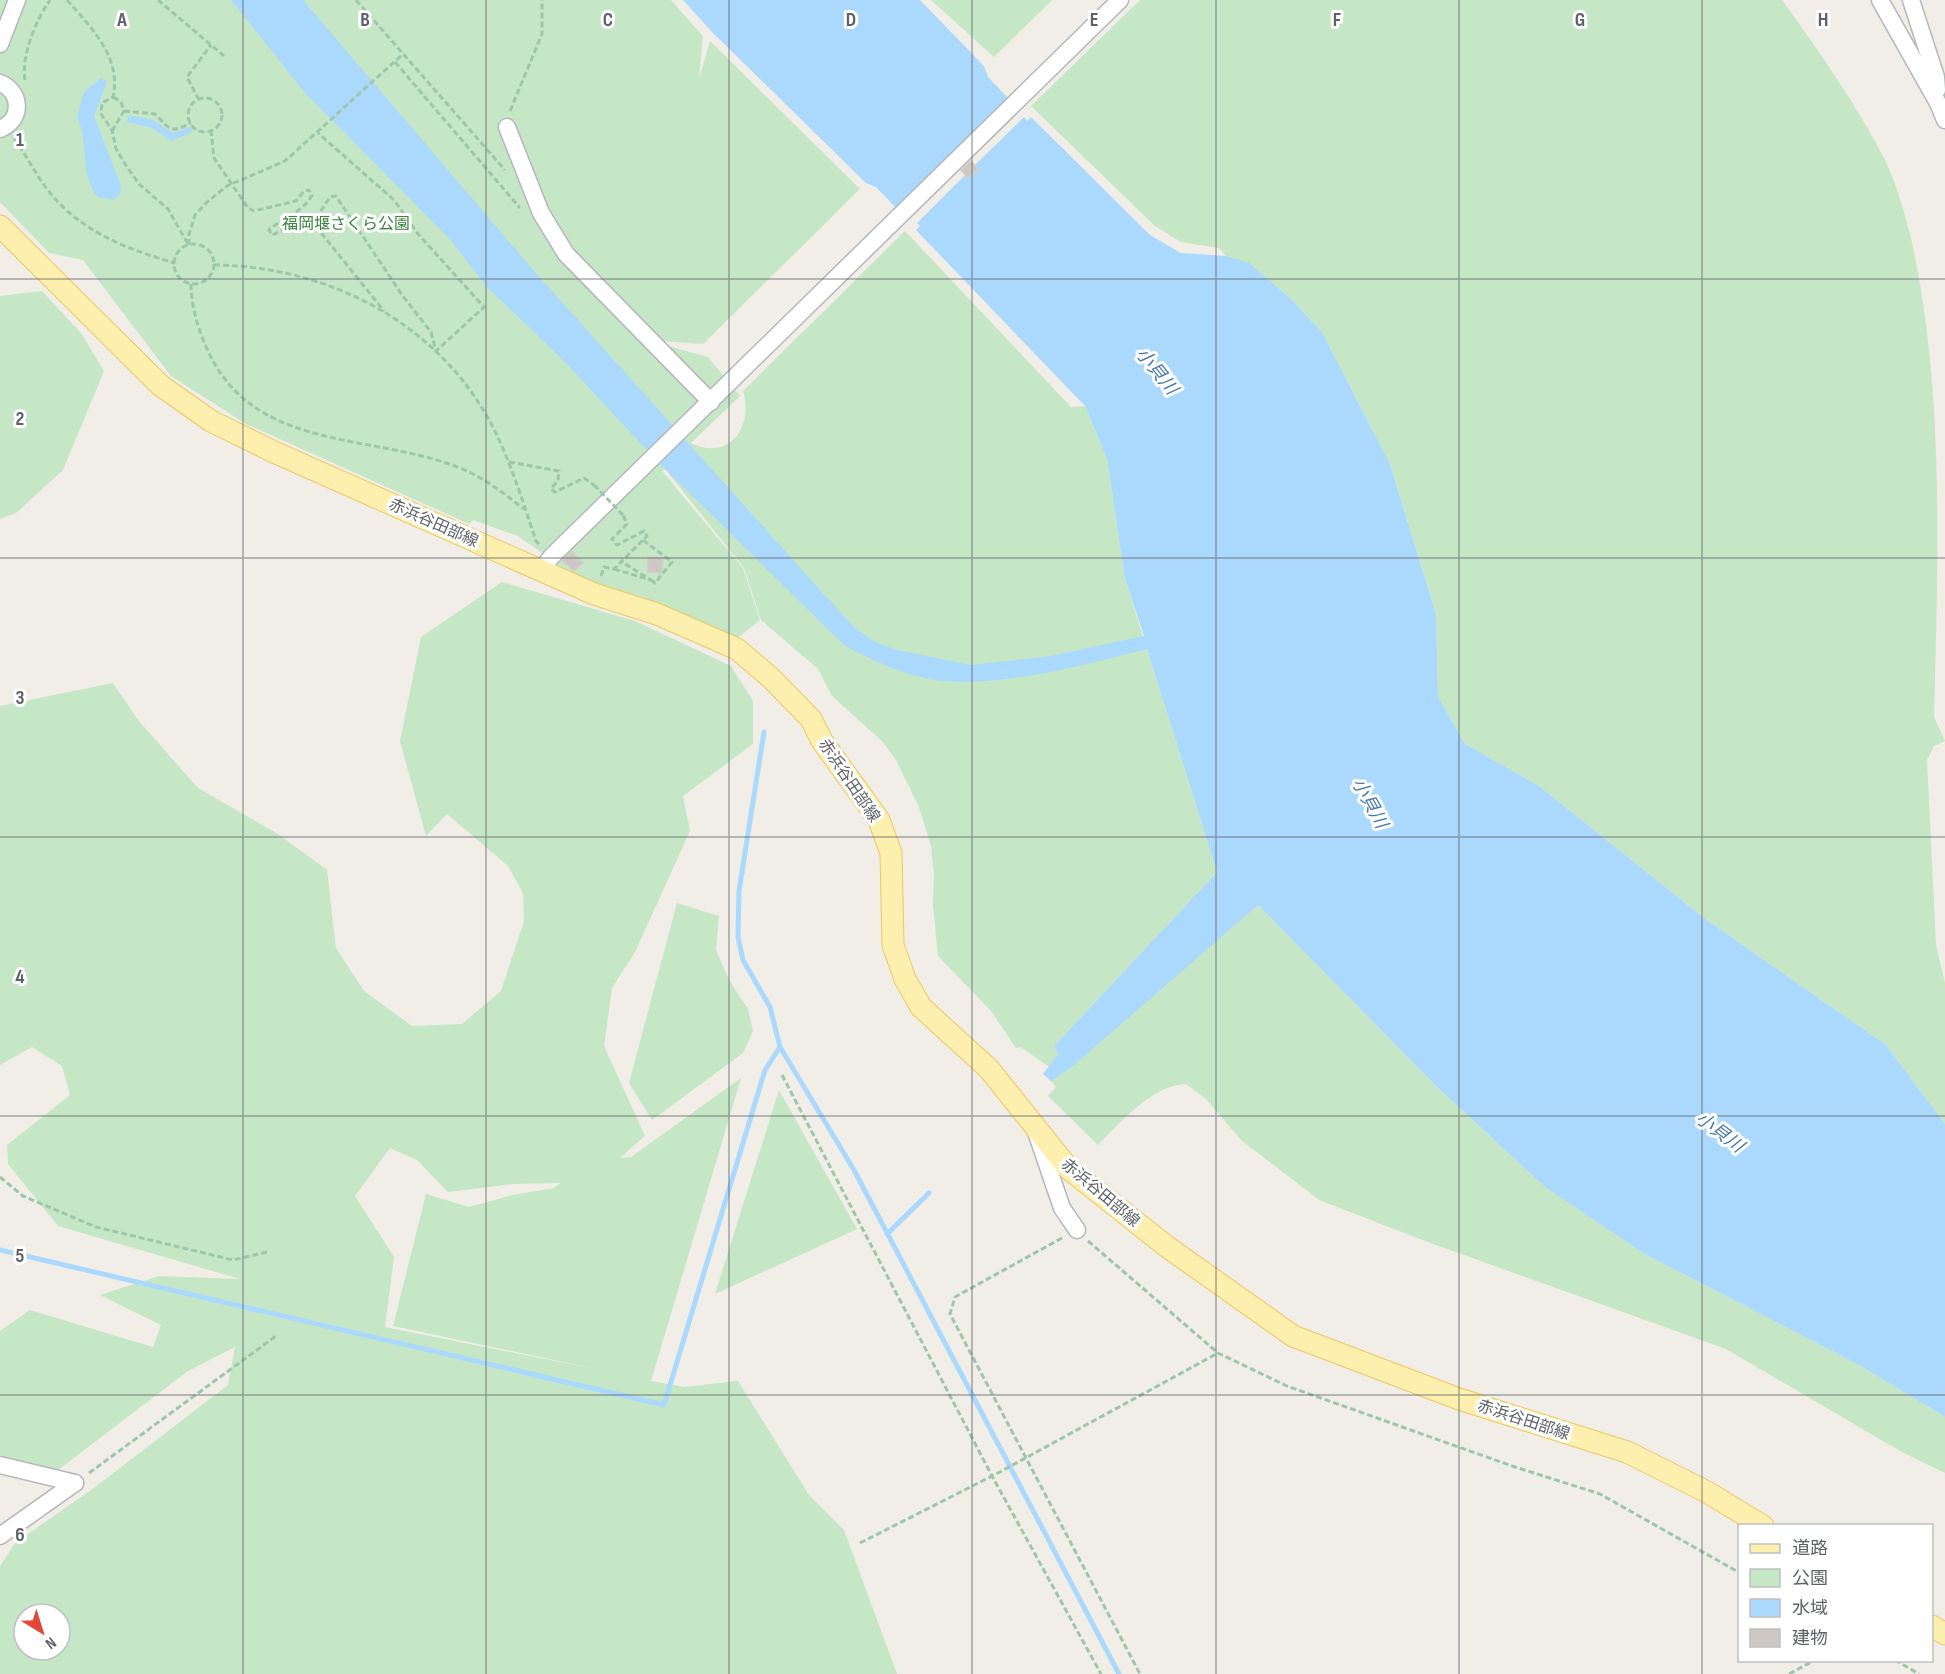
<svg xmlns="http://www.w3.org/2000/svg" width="1945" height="1674" font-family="'Sofia Sans Condensed','Noto Sans JP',sans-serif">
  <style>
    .green { fill: #c5e7c5; fill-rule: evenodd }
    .water { fill: #abd9fd }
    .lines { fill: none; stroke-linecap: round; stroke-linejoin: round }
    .stream { stroke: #abd9fd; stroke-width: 5 }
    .building { fill: #ccc9c4; stroke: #d5d0c5; stroke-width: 1.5 }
    .minor-casing { stroke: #b4b7bb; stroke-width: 19 }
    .major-casing { stroke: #eec762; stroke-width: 23 }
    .path { stroke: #9ec7aa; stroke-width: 3; stroke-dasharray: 6 3; stroke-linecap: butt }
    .minor { stroke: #fff; stroke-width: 16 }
    .major { stroke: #fdf0af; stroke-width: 21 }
    .path-bridge { stroke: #9ec7aa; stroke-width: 3; stroke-dasharray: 6 3; stroke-linecap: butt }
    .grid { fill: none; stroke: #5e6267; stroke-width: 1.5; stroke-opacity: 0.55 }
    .labels { text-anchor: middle; stroke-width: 6; stroke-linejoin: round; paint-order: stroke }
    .park-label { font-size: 16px; fill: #38843c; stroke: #fff }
    .street-label { font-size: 16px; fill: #5e6267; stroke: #fff }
    .water-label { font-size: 18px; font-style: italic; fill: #4679af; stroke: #fff }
    .grid-label { font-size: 20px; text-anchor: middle; font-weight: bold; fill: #5e6267; stroke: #fff; stroke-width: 6; stroke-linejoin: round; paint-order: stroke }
  </style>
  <rect width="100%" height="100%" fill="#f0eee7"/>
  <g class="green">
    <path d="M 0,0 L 671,0 L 703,36 L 699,79 L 710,41 L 860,189 L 703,344 L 660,341 L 661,344 L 708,357 L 740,396 L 691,443 C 729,462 754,427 743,391 L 905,231 L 1071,407 L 1085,406 L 1107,459 L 1125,579 L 1217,872 L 1054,1046 L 1059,1054 L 1049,1067 L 1021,1047 L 1016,1048 L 991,1011 L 938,956 L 933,906 L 934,875 L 931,846 L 919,807 L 896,760 L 883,742 L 832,696 L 818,669 L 761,620 L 744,568 L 665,469 L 662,471 L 743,568 L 760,620 L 734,641 L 567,571 L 518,536 L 473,520 L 469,524 L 246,424 L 171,376 L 83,260 L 49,253 L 0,202 Z"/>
    <path d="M 931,0 L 1052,0 L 994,57 Z"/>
    <path d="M 1140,0 L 1782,0 C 1819,51 1856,104 1885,160 C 1897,185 1904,212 1911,238 C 1945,390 1938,560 1934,717 L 1945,741 L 1934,746 L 1927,760 L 1936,945 L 1945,983 L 1945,1124 L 1886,1045 L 1704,918 L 1539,786 L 1465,744 L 1438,696 L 1436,614 L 1390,464 L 1322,332 L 1291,299 L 1249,264 L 1226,256 L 1219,248 L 1181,242 L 1155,226 L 1031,106 Z"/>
    <path d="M 42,291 L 81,333 L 104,371 L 63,470 L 16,513 L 0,519 L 0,296 Z"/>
    <path d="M 502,582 L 635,621 L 731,666 L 753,701 L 753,744 L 683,796 L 690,831 L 635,952 L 612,988 L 604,1046 L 645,1136 L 620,1158 L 631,1157 L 741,1078 L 651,1381 L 684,1387 L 738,1381 L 809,1495 L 844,1530 L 897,1674 L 0,1674 L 0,1566 L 15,1543 L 94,1488 L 228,1385 L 235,1347 L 188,1371 L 58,1470 L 0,1455 L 0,1331 L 30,1310 L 153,1347 L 161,1325 L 100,1295 L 159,1276 L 240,1279 L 58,1226 L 8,1164 L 7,1145 L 70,1095 L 62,1066 L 32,1047 L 0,1065 L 0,706 L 113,683 L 138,720 L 198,788 L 278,834 L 327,870 L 336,948 L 364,991 L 412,1026 L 462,1024 L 501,991 L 524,921 L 523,893 L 508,866 L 447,814 L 426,836 L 400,741 L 421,637 ZM 390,1148 L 417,1160 L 448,1192 L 514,1184 L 561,1183 L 554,1188 L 513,1195 L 469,1207 L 426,1194 L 393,1326 L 601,1370 L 385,1327 L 394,1257 L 355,1196 ZM 24,1614 L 60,1614 L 60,1650 L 24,1650 Z"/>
    <path d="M 677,903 L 719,916 L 716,950 L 729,980 L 748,1009 L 753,1031 L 743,1053 L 652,1120 L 629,1083 Z"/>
    <path d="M 1258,905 L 1437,1087 L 1545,1187 L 1643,1253 L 1859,1365 L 1945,1417 L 1945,1473 L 1900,1451 L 1726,1349 L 1425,1241 L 1319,1200 L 1241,1140 L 1206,1099 L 1186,1084 C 1152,1085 1121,1122 1098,1145 L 1048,1096 L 1056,1087 L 1051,1081 Z"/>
    <path d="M 779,1090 L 857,1229 L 715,1294 Z"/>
  </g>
  <g class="water">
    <path d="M 231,0 L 303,0 L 535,272 L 821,591 L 856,629 L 877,643 L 897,650 L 971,665 L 1051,656 L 1144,636 L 1125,579 L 1107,459 L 1085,406 L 916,230 L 920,226 L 917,223 L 965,175 L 969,178 L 978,169 L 975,165 L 1024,117 L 1027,121 L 1031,117 L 1150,235 L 1181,253 L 1226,256 L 1249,263 L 1291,299 L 1322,332 L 1390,464 L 1436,614 L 1438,696 L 1465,744 L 1539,786 L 1704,918 L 1886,1045 L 1945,1124 L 1945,1417 L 1859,1365 L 1643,1253 L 1545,1187 L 1437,1087 L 1258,905 L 1073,1066 L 1051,1081 L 1043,1074 L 1058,1054 L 1054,1046 L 1217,872 L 1147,649 C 1082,665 986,693 921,677 C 894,671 869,658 845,646 L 662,466 L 563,360 L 487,287 L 448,237 L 306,94 Z"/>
    <path d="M 683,0 L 920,0 L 984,66 L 988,77 L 1010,100 L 898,210 L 876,187 L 866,183 L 712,32 Z"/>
    <path d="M 101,78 L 107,82 L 94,116 L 120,183 L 121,192 L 114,200 L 98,197 C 78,173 90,145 77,117 L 84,92 Z"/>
    <path d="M 128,115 L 153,120 L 173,133 L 190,127 L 193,132 L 171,141 L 152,128 L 127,122 Z"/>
  </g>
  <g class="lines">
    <g class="stream">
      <path d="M 764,732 L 739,891 L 738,937 L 743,960 L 770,1007 L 780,1047 L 854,1170 L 1119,1674"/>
      <path d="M 887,1234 L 929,1193"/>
      <path d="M 0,1250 L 664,1405 L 765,1070 L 780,1047"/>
    </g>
  </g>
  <g class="building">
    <path d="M 971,161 L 978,169 L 968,178 L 961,170 Z"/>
    <path d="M 572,551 L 583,563 L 574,571 L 562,561 Z"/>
    <path d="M 648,557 L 663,558 L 662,573 L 647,572 Z"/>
  </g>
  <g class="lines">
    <defs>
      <g id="minor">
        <path d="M 1880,0 L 1938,103 L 1945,120"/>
        <path d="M 1911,0 L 1936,77 L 1937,90"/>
        <path d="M 0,44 L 17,0"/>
        <path d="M 0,83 C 22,92 23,120 0,129"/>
        <path d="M 507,127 L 541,213 L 566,254 L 711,402"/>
        <path d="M 540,571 L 552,556 L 1120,0"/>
        <path d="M 1036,1132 L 1062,1208 L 1077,1230"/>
        <path d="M 0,1465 L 75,1483"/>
        <path d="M 0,1536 L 75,1483"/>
      </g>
      <g id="major">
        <path d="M 0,226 L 160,385 L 211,421 L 274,452 L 594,594 L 657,614 L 737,649 L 771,678 L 811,719 L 822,741 L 879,820 L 891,853 L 893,945 L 905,979 L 921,1007 L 989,1069 L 1069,1169 L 1166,1246 L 1293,1336 L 1459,1399 L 1627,1452 L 1707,1492 L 1763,1526"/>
        <path d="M 1932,1626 L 1945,1634"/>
      </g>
    </defs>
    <use href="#minor" class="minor-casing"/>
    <use href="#major" class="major-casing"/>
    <g class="path">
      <path d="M 67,0 C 91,27 122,58 113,97 L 102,103 L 101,114 L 112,130 L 116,149 L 127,167 L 139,184 L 168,209 L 188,244"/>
      <path d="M 158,0 L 224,56"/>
      <path d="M 356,0 L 505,170"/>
      <path d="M 395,62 L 520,208"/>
      <path d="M 25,80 C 21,55 36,20 50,0"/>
      <circle cx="205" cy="115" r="17"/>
      <path d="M 199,100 L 187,77 L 211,45"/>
      <path d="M 124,111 L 155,114 C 170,129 170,134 191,123"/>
      <path d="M 510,111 L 542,34 L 542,0"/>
      <path d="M 211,130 L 214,158 L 248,208 L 254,211 L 296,201 L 304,191 L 309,190 L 312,195 C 304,212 282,218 269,230 L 272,235 L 318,215 L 330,197 L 336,196 L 402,295 L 431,332 L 436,351 L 484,307 L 418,234 L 394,200 L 318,133"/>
      <path d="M 112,131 L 124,111 L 121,102 L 113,97"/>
      <path d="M 14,138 C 26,155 35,173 47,189 C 79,231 126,249 175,263"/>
      <path d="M 310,219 L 384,311"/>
      <circle cx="194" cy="264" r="20"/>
      <path d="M 189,245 L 189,234 L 195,215 L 207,202 L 227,186 L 285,161 L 403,54"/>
      <path d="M 214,265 C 324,266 432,319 488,418 C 509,456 522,499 536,541 L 541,546"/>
      <path d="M 191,284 C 191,306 198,329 207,349 C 253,451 366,433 455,466 C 482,476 502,492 524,509"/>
      <path d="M 509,462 L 559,471 L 558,480 L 551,489 L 555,492 L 584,478 L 594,485"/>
      <path d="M 643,540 L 672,562 L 655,583 L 651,580"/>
      <path d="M 614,569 L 651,580 L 622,562"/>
      <path d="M 601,576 L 604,567 L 614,569 L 647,536 L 644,531 L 617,545 L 612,539 L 627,524 L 623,515"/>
      <path d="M 782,1075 L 992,1476 L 1101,1674"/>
      <path d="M 0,1177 L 23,1196 L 96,1227 L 233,1260 L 267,1252"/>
      <path d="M 1062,1238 L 955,1297 L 950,1314 L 1140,1674"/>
      <path d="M 1088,1241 L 1218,1353 L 1287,1386 L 1512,1466 L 1600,1494 L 1740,1573"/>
      <path d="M 89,1473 L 276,1336"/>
      <path d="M 860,1543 L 998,1473 L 1218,1353"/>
      <path d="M 1895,1660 L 1919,1674"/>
      <path d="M 1789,1674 L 1815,1660"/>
    </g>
    <use href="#minor" class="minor"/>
    <use href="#major" class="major"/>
    <path class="path-bridge" d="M 594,485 L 623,515"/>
  </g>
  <path class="grid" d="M 243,0 L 243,1674M 486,0 L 486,1674M 729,0 L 729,1674M 972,0 L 972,1674M 1216,0 L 1216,1674M 1459,0 L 1459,1674M 1702,0 L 1702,1674M 0,279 L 1945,279M 0,558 L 1945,558M 0,837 L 1945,837M 0,1116 L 1945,1116M 0,1395 L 1945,1395"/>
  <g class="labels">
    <g class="park-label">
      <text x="346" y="229">福岡堰さくら公園</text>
    </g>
    <g class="street-label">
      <text transform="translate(434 522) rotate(24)" y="6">赤浜谷田部線</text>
      <text transform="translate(850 780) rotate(56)" y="6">赤浜谷田部線</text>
      <text transform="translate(1101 1192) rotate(40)" y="6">赤浜谷田部線</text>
      <text transform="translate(1524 1419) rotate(18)" y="6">赤浜谷田部線</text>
    </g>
    <g class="water-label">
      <text transform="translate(1157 371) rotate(51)" y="6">小貝川</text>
      <text transform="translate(1370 803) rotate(61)" y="6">小貝川</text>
      <text transform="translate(1720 1132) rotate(37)" y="6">小貝川</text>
    </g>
  </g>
  <g class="grid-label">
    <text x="122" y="26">A</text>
    <text x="365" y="26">B</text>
    <text x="608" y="26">C</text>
    <text x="851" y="26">D</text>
    <text x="1094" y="26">E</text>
    <text x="1337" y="26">F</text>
    <text x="1580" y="26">G</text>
    <text x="1823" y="26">H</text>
    <text x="20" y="146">1</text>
    <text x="20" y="425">2</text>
    <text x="20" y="704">3</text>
    <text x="20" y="983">4</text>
    <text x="20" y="1262">5</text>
    <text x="20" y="1541">6</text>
  </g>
  <rect x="1738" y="1524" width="195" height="138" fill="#ffffff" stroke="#bfc0c2" stroke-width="1.5"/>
  <rect x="1750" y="1544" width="30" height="9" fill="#fdf0af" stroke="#bfc0c2" stroke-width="1.5"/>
  <text x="1792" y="1554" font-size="18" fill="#5e6267">道路</text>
  <rect x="1750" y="1569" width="30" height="18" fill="#c5e7c5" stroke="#bfc0c2" stroke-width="1.5"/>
  <text x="1792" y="1584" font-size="18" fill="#5e6267">公園</text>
  <rect x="1750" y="1599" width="30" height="18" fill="#abd9fd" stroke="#bfc0c2" stroke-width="1.5"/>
  <text x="1792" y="1614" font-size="18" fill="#5e6267">水域</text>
  <rect x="1750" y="1629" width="30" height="18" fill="#ccc9c4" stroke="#bfc0c2" stroke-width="1.5"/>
  <text x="1792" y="1644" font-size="18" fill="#5e6267">建物</text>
  <g transform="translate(42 1632) rotate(142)"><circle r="28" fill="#ffffff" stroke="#bfc0c2" stroke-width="1.5"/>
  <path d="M0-4.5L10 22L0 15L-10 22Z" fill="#e54638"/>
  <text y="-9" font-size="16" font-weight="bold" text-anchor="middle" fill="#5e6267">N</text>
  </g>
</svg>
